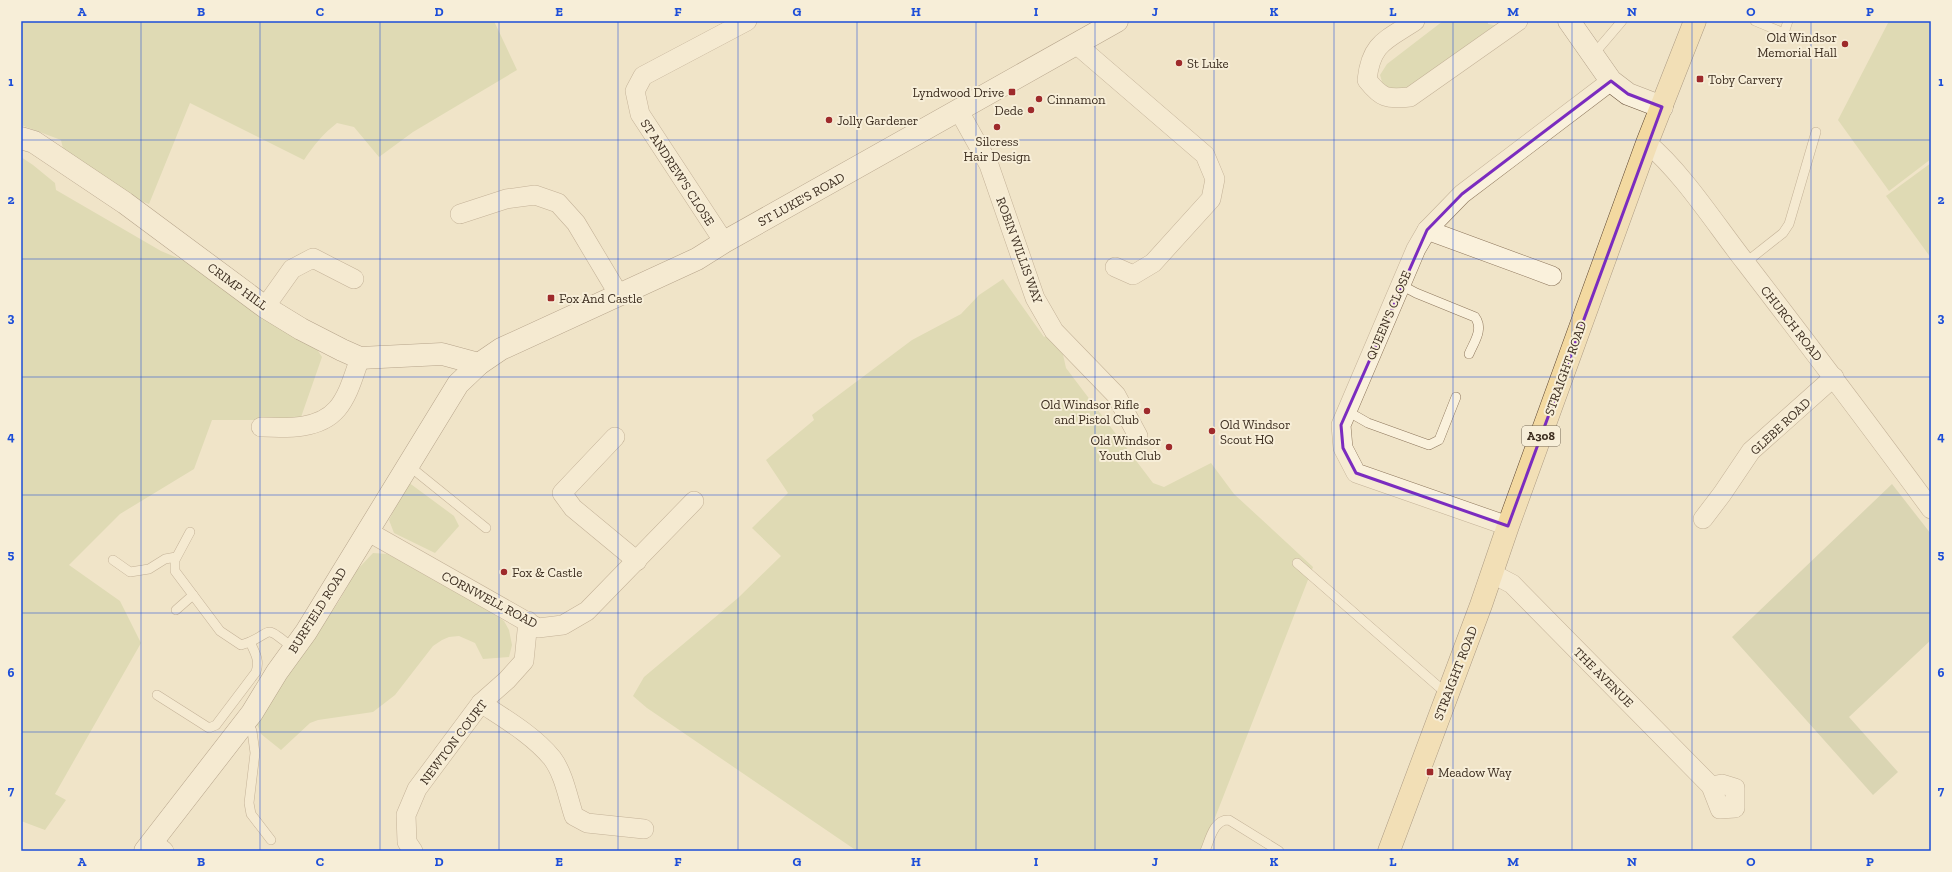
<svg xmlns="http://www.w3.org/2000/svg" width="1952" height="872" font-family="'Zilla Slab',serif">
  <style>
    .green { fill: #c9cf9b }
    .cemetery { fill: #bfc49a }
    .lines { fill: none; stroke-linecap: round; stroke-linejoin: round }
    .lane-casing { stroke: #8d765c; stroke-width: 10 }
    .street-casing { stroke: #8d765c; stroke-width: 20 }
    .secondary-casing { stroke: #6f573f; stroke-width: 23 }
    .primary-casing { stroke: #5b4430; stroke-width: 23 }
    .lane { stroke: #faf1dc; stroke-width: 9 }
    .street { stroke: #faf1dc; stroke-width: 19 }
    .secondary { stroke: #faf1dc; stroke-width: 22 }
    .primary { stroke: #f3d9a0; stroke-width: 22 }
    .marked { fill: none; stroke: #7b2cbf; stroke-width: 3; stroke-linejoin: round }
    .grid { fill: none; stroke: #1d4ed8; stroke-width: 1; stroke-opacity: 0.55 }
    .poi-dot { fill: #9e2a2b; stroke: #f7eed8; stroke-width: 1.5 }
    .labels { text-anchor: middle; stroke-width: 4; stroke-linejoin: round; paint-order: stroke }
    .shield { fill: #f7eed8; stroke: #756857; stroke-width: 1 }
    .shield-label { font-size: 12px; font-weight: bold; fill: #3d2e20 }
    .poi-label { font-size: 13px; fill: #3d2e20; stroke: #f7eed8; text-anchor: start }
    .street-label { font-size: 13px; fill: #3d2e20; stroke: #f7eed8 }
    .neatline { fill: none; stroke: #1d4ed8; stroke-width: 1.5 }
    .grid-label { font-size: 13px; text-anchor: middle; font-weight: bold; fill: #1d4ed8 }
  </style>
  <rect width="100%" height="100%" fill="#f0e4c8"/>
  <g class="green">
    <path d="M 21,21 L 494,21 L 517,70 L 413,132 L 379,157 L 354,127 L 337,123 C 323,134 314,145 304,160 L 190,103 L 149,204 L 133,198 L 64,153 L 61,140 L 21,125 Z"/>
    <path d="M 1443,21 L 1488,21 L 1488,24 L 1499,26 L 1499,28 L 1491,28 L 1408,90 L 1384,88 L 1380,75 L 1387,64 Z"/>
    <path d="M 1889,21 L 1931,21 L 1931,159 L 1889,191 L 1838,120 Z"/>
    <path d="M 21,157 L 33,165 L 55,183 L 56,190 L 161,251 L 185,261 L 315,346 L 322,357 L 300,420 L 212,420 L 194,469 L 120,514 L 69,565 L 120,601 L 141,643 L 55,794 L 66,800 L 45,830 L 21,821 Z"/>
    <path d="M 1931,163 L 1931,258 L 1886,196 Z"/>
    <path d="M 1003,279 L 1044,337 L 1053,331 L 1060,341 L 1066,368 L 1153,483 L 1164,487 L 1211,463 L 1234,494 L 1313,567 L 1202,851 L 857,851 L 647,708 L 633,696 L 644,677 L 738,598 L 781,556 L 752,528 L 788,493 L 766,460 L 814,420 L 812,415 L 912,340 L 961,314 L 979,295 Z"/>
    <path d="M 408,482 L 454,516 L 459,526 L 435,553 L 394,533 L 389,520 Z"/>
    <path d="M 373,553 L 387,554 L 464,593 L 504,621 L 509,630 L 512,645 L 509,657 L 483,659 L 475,643 L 459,636 L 449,637 L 442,640 L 433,646 L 395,695 L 373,712 L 318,720 L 310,723 L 281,750 L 261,734 L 255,719 L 311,643 L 339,601 L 356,571 Z"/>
  </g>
  <path class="cemetery" d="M 1892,484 L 1931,534 L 1931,640 L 1849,717 L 1898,772 L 1873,795 L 1732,637 Z"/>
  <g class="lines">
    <defs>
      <g id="lane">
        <path d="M 1755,21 L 1784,33 L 1788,21"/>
        <path d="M 1593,55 L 1622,21"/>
        <path d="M 1745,263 L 1783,233 L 1789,224 L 1816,132"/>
        <path d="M 1401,285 L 1416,293 L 1475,317 C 1484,329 1474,342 1469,354"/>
        <path d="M 1347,411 L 1368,423 L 1429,445 L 1439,440 L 1456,397"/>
        <path d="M 408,465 L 486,528"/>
        <path d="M 190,532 L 175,560 L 175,571 L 220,631 L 241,645 C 275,635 260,620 294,649"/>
        <path d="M 113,560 L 130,572 L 149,569 L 165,559 L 176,557"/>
        <path d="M 1297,563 L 1447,694"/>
        <path d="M 176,610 L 193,595"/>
        <path d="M 157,695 L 209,728 L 216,725 L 256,672 C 260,660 255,653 250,642"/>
        <path d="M 247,721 L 252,731 L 255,753 L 249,803 L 251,814 L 271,840"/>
        <path d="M 1205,851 C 1210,839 1214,819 1229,820 L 1279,851"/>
      </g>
      <g id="street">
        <path d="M 1415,21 C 1387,40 1371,42 1367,80 C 1382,99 1387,99 1410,97 L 1518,21"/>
        <path d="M 1076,44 L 1205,155 L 1215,179 L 1211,199 L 1153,263 L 1133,275 L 1115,267"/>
        <path d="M 959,111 L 989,165 L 1035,298 L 1054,331 L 1116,395 L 1138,436"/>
        <path d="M 1647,143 C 1683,173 1716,225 1745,262 C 1808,344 1870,426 1931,509"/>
        <path d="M 460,214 L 506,199 L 535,195 L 558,203 L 576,223 L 619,295"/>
        <path d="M 1427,230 L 1552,276"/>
        <path d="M 724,242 L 640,114 L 635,91 L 643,76 L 747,21"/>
        <path d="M 265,307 L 292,269 L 313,258 L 354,279"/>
        <path d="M 261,427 C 286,428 319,430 337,409 C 349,395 354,374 360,358"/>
        <path d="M 615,437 L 562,493 L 573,508 L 637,561"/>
        <path d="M 1703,519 L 1722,494 L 1751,451 L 1834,377"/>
        <path d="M 1508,526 L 1356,473 L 1343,448 L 1341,425 L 1416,249 L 1427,230 L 1462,194 L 1611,81"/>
        <path d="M 367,531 L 538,628 L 563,625 L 587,611 L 694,501"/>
        <path d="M 1493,574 L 1512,584 L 1711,786 L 1720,809 L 1735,808 L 1735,788 L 1722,784 L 1711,786"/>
        <path d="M 481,703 C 505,719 533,735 552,758 C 564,774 568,798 574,816 L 587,823 L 644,829"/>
        <path d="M 153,842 L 164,851"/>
        <path d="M 413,851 L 407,842 L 406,815 L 417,789 L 481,703 L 507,680 L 524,661 L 528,621"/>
      </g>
      <g id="secondary">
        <path d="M 1569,21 L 1611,81 L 1628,94 L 1662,107"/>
        <path d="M 21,138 L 34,142 L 125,203 L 265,307 L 301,329 L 342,350 L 360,358 L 442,354 L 479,364"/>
        <path d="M 145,851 L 252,713 L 277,672 L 306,632 L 458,384 L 479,364 L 501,349 L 697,259 L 724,242 L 1117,21"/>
      </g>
      <path id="primary" d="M 1389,851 L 1481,605 L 1508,526 L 1647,143 L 1695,21"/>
    </defs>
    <use href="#lane" class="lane-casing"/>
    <use href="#street" class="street-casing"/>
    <use href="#secondary" class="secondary-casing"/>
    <use href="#primary" class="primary-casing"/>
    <use href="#lane" class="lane"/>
    <use href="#street" class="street"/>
    <use href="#secondary" class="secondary"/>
    <use href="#primary" class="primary"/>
  </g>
  <path d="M0 0H1952V872H0ZM 1611,81 L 1628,94 L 1662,107 L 1508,526 L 1356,473 L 1343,448 L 1341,425 L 1427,230 L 1462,194 Z" fill="#f0e4c8" fill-opacity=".55" fill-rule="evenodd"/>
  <path class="marked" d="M 1611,81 L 1628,94 L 1662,107 L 1508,526 L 1356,473 L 1343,448 L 1341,425 L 1427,230 L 1462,194 Z"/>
  <path class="grid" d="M 141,21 L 141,851M 260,21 L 260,851M 380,21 L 380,851M 499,21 L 499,851M 618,21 L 618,851M 738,21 L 738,851M 857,21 L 857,851M 976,21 L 976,851M 1095,21 L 1095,851M 1214,21 L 1214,851M 1334,21 L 1334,851M 1453,21 L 1453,851M 1572,21 L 1572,851M 1692,21 L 1692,851M 1811,21 L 1811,851M 21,140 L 1931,140M 21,259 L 1931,259M 21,377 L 1931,377M 21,495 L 1931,495M 21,613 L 1931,613M 21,732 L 1931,732"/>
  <g class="poi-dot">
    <circle cx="1845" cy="44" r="4"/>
    <circle cx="1179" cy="63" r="4"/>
    <rect x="1696" y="75" width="8" height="8" rx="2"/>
    <rect x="1008" y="88" width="8" height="8" rx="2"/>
    <circle cx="1039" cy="99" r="4"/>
    <circle cx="1031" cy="110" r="4"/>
    <circle cx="829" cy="120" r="4"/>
    <circle cx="997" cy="127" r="4"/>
    <rect x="547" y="294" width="8" height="8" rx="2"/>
    <circle cx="1147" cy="411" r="4"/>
    <circle cx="1212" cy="431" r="4"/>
    <circle cx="1169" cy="447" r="4"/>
    <circle cx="504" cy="572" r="4"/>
    <rect x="1426" y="768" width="8" height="8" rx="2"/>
  </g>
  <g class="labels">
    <rect class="shield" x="1522" y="426" width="38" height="20" rx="3"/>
    <g class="shield-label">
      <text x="1541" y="440">A308</text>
    </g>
    <g class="poi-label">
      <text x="1837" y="42" text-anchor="end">Old Windsor<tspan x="1837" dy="15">Memorial Hall</tspan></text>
      <text x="1187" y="68">St Luke</text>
      <text x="1708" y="84">Toby Carvery</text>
      <text x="1004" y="97" text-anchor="end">Lyndwood Drive</text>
      <text x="1047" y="104">Cinnamon</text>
      <text x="1023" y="115" text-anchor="end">Dede</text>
      <text x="837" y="125">Jolly Gardener</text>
      <text x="997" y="146" text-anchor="middle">Silcress<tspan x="997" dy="15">Hair Design</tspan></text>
      <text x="559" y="303">Fox And Castle</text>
      <text x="1139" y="409" text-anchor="end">Old Windsor Rifle<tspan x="1139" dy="15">and Pistol Club</tspan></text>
      <text x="1220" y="429">Old Windsor<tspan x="1220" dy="15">Scout HQ</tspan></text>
      <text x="1161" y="445" text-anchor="end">Old Windsor<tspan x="1161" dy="15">Youth Club</tspan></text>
      <text x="512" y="577">Fox &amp; Castle</text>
      <text x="1438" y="777">Meadow Way</text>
    </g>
    <g class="street-label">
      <text transform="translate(678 172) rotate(57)" y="5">ST ANDREW'S CLOSE</text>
      <text transform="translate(801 199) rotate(-29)" y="5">ST LUKE'S ROAD</text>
      <text transform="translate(1020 250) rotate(70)" y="5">ROBIN WILLIS WAY</text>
      <text transform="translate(238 286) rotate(36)" y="5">CRIMP HILL</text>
      <text transform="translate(1388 315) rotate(-67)" y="5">QUEEN'S CLOSE</text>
      <text transform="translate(1792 323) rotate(52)" y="5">CHURCH ROAD</text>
      <text transform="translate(1565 368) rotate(-70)" y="5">STRAIGHT ROAD</text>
      <text transform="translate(1780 426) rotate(-43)" y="5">GLEBE ROAD</text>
      <text transform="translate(490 599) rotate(28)" y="5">CORNWELL ROAD</text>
      <text transform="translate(317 610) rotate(-58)" y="5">BURFIELD ROAD</text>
      <text transform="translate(1455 673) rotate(-69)" y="5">STRAIGHT ROAD</text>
      <text transform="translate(1604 677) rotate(45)" y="5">THE AVENUE</text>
      <text transform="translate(453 742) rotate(-53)" y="5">NEWTON COURT</text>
    </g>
  </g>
  <rect width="1952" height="872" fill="none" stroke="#f7eed8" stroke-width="44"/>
  <rect x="22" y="22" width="1908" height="828" class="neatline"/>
  <g class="grid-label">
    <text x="82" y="16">A</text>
    <text x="201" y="16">B</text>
    <text x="320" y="16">C</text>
    <text x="439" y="16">D</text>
    <text x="559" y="16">E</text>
    <text x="678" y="16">F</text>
    <text x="797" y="16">G</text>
    <text x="916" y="16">H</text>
    <text x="1036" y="16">I</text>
    <text x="1155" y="16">J</text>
    <text x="1274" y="16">K</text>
    <text x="1393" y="16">L</text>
    <text x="1513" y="16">M</text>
    <text x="1632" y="16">N</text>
    <text x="1751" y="16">O</text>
    <text x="1870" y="16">P</text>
    <text x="11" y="86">1</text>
    <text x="1941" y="86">1</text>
    <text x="11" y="204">2</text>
    <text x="1941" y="204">2</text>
    <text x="11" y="322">3</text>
    <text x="1941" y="322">3</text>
    <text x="11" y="441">4</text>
    <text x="1941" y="441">4</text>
    <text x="11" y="559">5</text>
    <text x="1941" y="559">5</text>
    <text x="11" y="677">6</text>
    <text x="1941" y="677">6</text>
    <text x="11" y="795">7</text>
    <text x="1941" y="795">7</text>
    <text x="82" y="866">A</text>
    <text x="201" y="866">B</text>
    <text x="320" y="866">C</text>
    <text x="439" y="866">D</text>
    <text x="559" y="866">E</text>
    <text x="678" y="866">F</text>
    <text x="797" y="866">G</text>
    <text x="916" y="866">H</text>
    <text x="1036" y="866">I</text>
    <text x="1155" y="866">J</text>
    <text x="1274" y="866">K</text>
    <text x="1393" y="866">L</text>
    <text x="1513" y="866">M</text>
    <text x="1632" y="866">N</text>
    <text x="1751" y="866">O</text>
    <text x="1870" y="866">P</text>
  </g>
</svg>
